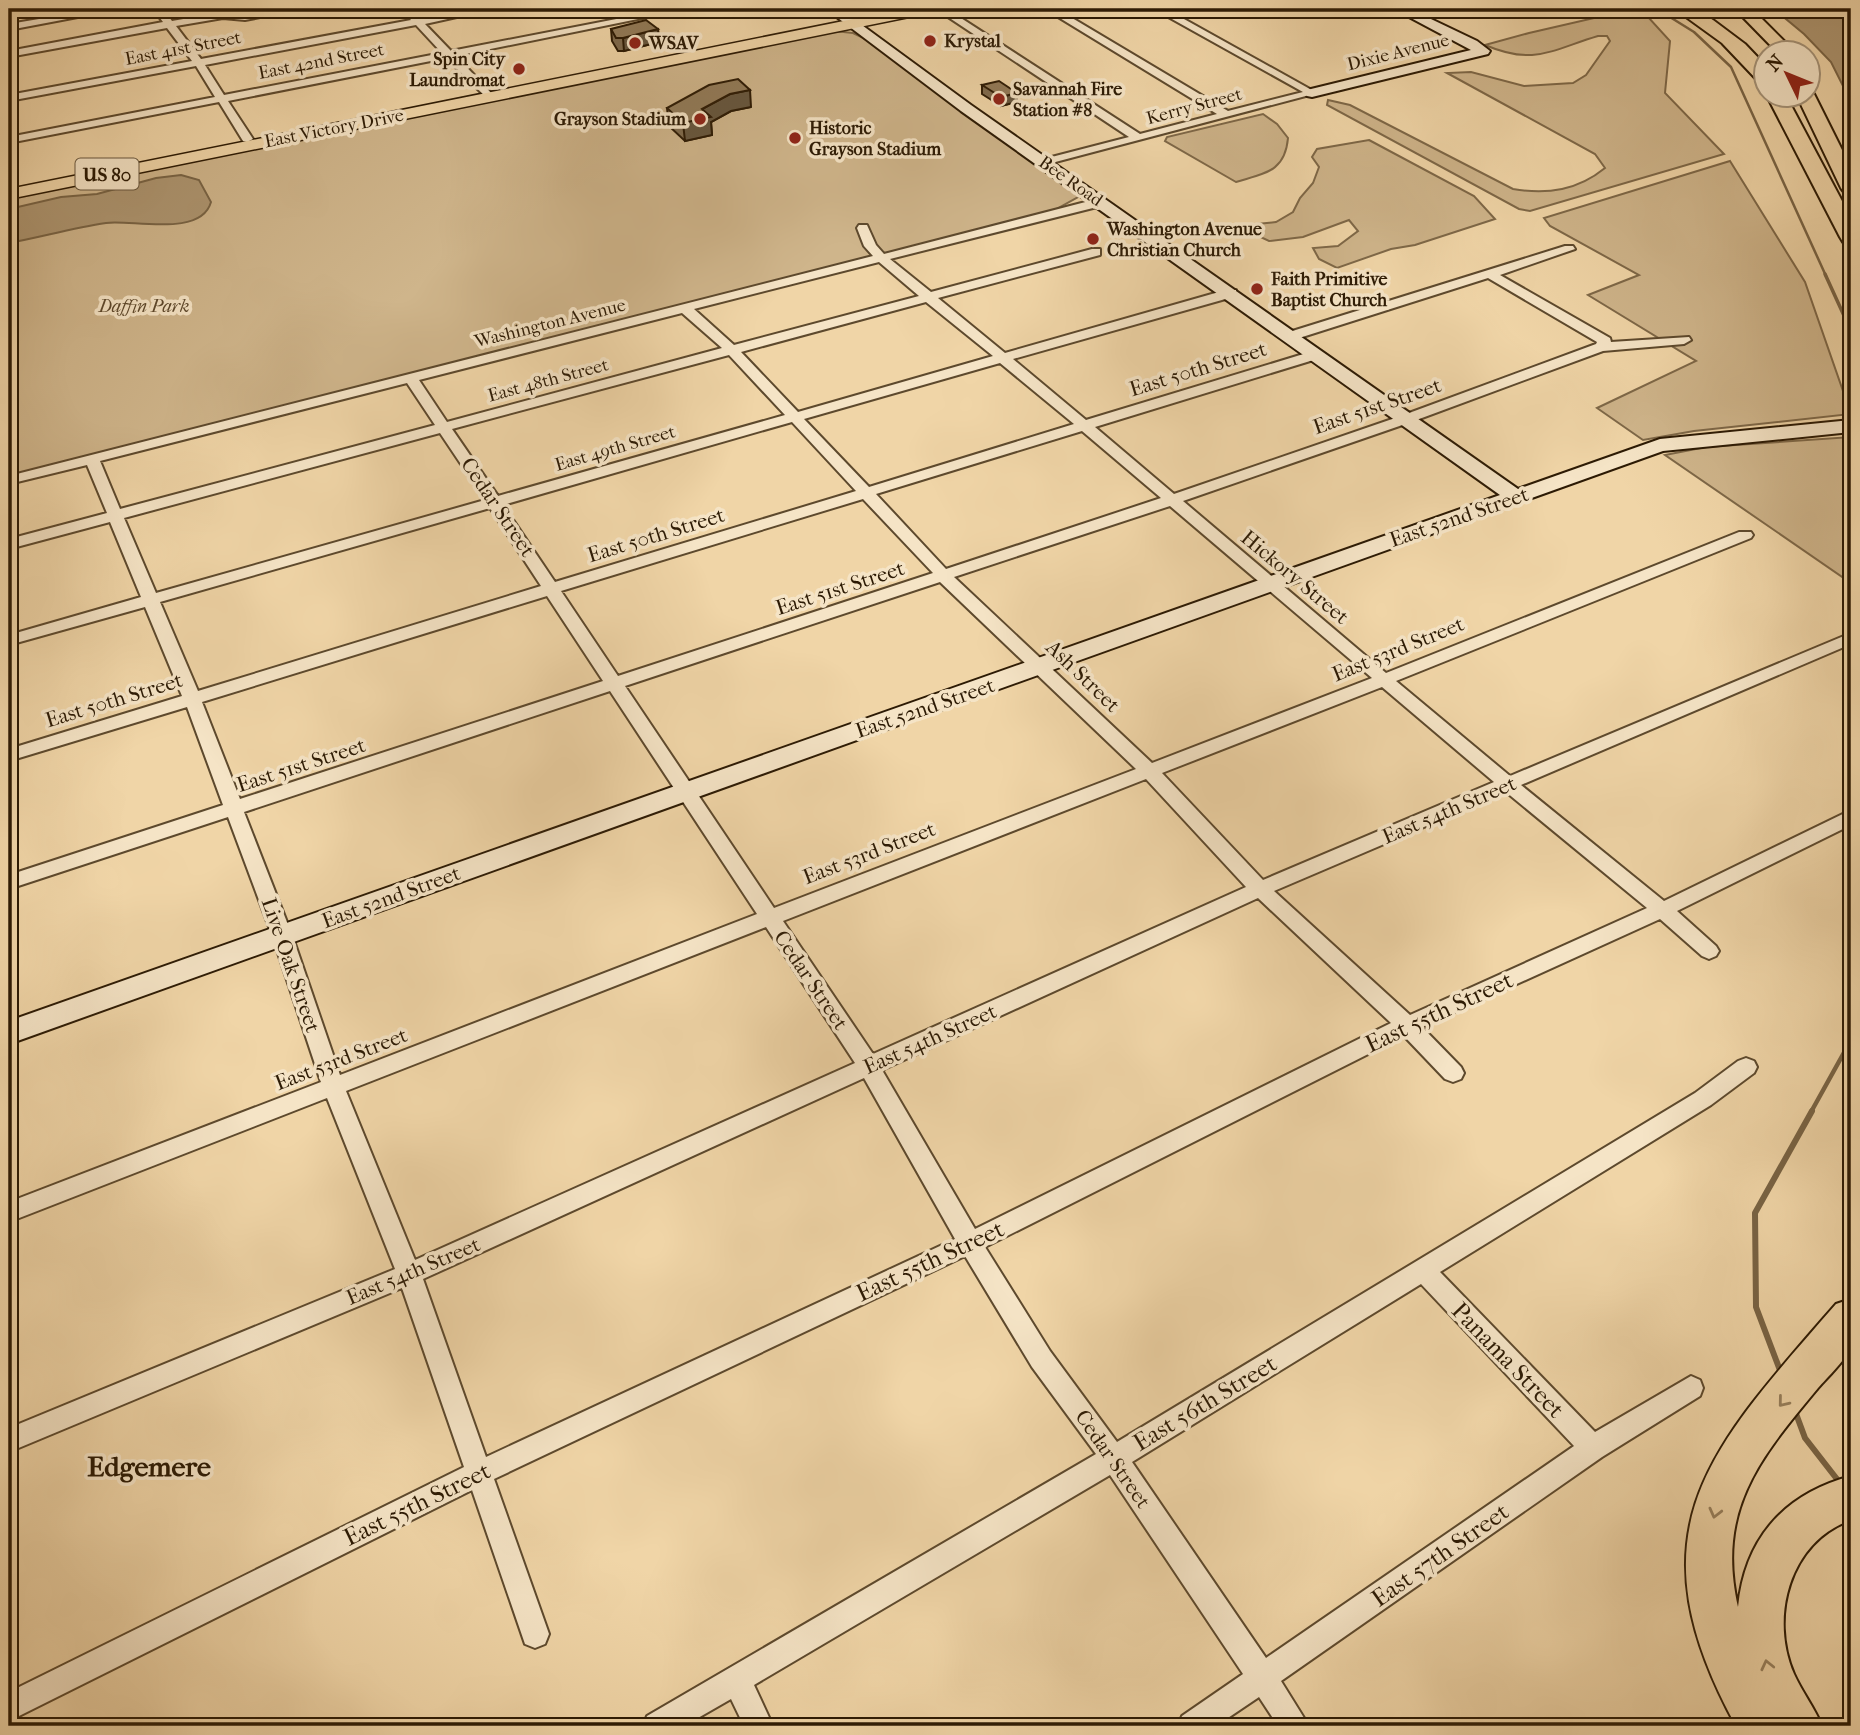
<svg xmlns="http://www.w3.org/2000/svg" width="1860" height="1735" font-family="'IM FELL French Canon',serif">
  <style>
    .green { fill: #cfb58b; stroke: #7e6848; stroke-width: 2 }
    .water { fill: #ad9570; stroke: #796445; stroke-width: 2 }
    .lines { fill: none; stroke-linecap: round; stroke-linejoin: round }
    .stream-far3 { stroke: #796445; stroke-width: 2.5 }
    .stream-far2 { stroke: #796445; stroke-width: 3.5 }
    .stream-far1 { stroke: #796445; stroke-width: 4.5 }
    .stream { stroke: #796445; stroke-width: 6 }
    .street-casing { stroke: #5d492d; stroke-width: 4 }
    .secondary-casing { stroke: #2c1a04; stroke-width: 4 }
    .primary-casing { stroke: #2c1a04; stroke-width: 3 }
    .highway-casing { stroke: #2c1a04; stroke-width: 4 }
    .street { fill: #f5e4c6; fill-rule: evenodd }
    .secondary { fill: #f5e4c6; fill-rule: evenodd }
    .primary { fill: #f0d5a7; fill-rule: evenodd }
    .highway { fill: #f0d5a7; fill-rule: evenodd }
    .wall { fill: #7e6a4d; stroke: #2c1a04; stroke-width: 2 }
    .shaded-wall { fill: #66563e; stroke: #2c1a04; stroke-width: 2 }
    .building { fill: #927b59; stroke: #2c1a04; stroke-width: 2 }
    .oneway { stroke: #98815e }
    .poi-dot { fill: #8f2418; stroke: #f5e4c6; stroke-width: 2.5 }
    .labels { text-anchor: middle; stroke-width: 7; stroke-linejoin: round; paint-order: stroke }
    .far-poi-label { font-size: 18px; font-weight: bold; fill: #2c1a04; stroke: #f5e4c6; text-anchor: start }
    .far-street-label { font-size: 18px; fill: #2c1a04; stroke: #f5e4c6 }
    .far-park-label { font-size: 18px; font-style: italic; fill: #5d482c; stroke: #f5e4c6 }
    .shield { fill: #f5e4c6; stroke: #68573e; stroke-width: 2 }
    .shield-label { font-size: 19px; font-weight: bold; fill: #2c1a04 }
    .street-label { font-size: 21px; fill: #2c1a04; stroke: #f5e4c6 }
    .near-street-label { font-size: 24px; fill: #2c1a04; stroke: #f5e4c6 }
    .near-neighbourhood-label { font-size: 28px; font-weight: bold; fill: #2c1a04; stroke: #f5e4c6 }
  </style>
  <rect width="100%" height="100%" fill="#f0d5a7"/>
  <filter id="stains"><feTurbulence type="fractalNoise" baseFrequency=".00286" numOctaves="4"/><feColorMatrix values="0 0 0 0 .2 0 0 0 0 .09 0 0 0 0 .02 0 0 0 .5 -.17"/></filter>
  <radialGradient id="worn" r=".72"><stop offset=".6" stop-color="#630" stop-opacity="0"/><stop offset="1" stop-color="#630" stop-opacity=".3"/></radialGradient>
  <g class="green">
    <path d="M 1633,9 L 1649,18 L 1670,41 L 1665,93 L 1724,154 L 1530,211 L 1519,209 L 1327,105 L 1328,100 L 1350,105 L 1513,189 C 1548,195 1578,190 1605,168 L 1595,154 L 1447,73 L 1471,72 L 1524,86 L 1573,83 L 1586,75 L 1610,41 L 1607,36 L 1598,36 C 1551,50 1534,66 1485,45 L 1529,33 Z"/>
    <path d="M 834,31 L 853,33 L 876,44 L 1079,193 L 1078,197 L 1051,212 L 9,478 L 9,196 Z"/>
    <path d="M 1263,114 L 1277,124 L 1288,138 C 1285,172 1265,173 1236,182 L 1165,141 L 1167,137 Z"/>
    <path d="M 1369,140 L 1474,196 L 1495,219 L 1415,245 L 1391,249 L 1337,268 L 1319,259 L 1313,248 L 1338,246 L 1358,231 L 1349,220 L 1303,237 L 1269,241 L 1254,234 L 1257,224 L 1276,222 L 1293,212 L 1300,198 L 1313,183 L 1319,167 L 1312,157 L 1317,149 Z"/>
    <path d="M 1730,161 L 1805,282 L 1851,414 L 1694,431 L 1643,440 L 1597,408 L 1696,361 L 1588,295 L 1639,275 L 1550,226 L 1544,218 Z"/>
    <path d="M 1851,437 L 1851,583 L 1665,455 L 1706,447 Z"/>
  </g>
  <g class="water">
    <path d="M 1774,9 L 1851,9 L 1851,97 L 1849,98 L 1831,62 L 1804,34 Z"/>
    <path d="M 181,175 L 199,180 L 211,202 C 201,238 130,219 106,223 C 73,228 41,237 9,243 L 9,209 L 61,197 L 97,194 L 156,178 Z"/>
  </g>
  <g class="lines">
    <path class="stream-far3" d="M 1657,9 L 1694,32 L 1731,67 L 1826,276"/>
    <path class="stream-far2" d="M 1825,274 L 1851,331"/>
    <path class="stream-far1" d="M 1811,1112 L 1851,1040"/>
    <g class="stream">
      <path d="M 1781,1373 L 1756,1307 L 1755,1213 L 1812,1111"/>
      <path d="M 1795,1411 L 1805,1438 L 1840,1483"/>
    </g>
    <defs>
      <g id="street">
        <path d="M 99,9 L 120,9 L 9,30 L 9,24 Z"/>
        <path d="M 153,9 L 163,9 L 172,21 L 223,12 L 245,14 L 279,9 L 302,9 L 245,20 L 223,18 L 176,26 L 201,59 L 411,20 L 401,9 L 411,9 L 421,19 L 474,9 L 493,9 L 425,24 L 451,51 L 668,9 L 687,9 L 456,56 L 493,95 L 493,99 L 489,100 L 446,58 L 228,101 L 253,139 L 247,142 L 243,141 L 219,102 L 9,143 L 9,137 L 215,97 L 196,66 L 9,101 L 9,95 L 192,61 L 167,28 L 9,57 L 9,51 L 163,22 ZM 416,25 L 442,53 L 224,95 L 205,65 Z"/>
        <path d="M 936,9 L 947,9 L 1140,134 L 1217,114 L 1045,9 L 1057,9 L 1228,111 L 1303,92 L 1154,9 L 1166,9 L 1317,93 L 1044,165 L 1038,162 L 1040,160 L 1129,137 Z"/>
        <path d="M 1547,9 L 1560,9 L 1571,15 L 1563,17 Z"/>
        <path d="M 1101,198 L 1105,199 L 1105,205 L 890,259 L 931,292 L 1092,249 L 1100,249 L 1100,255 L 938,298 L 1005,353 L 1226,290 L 1236,290 L 1236,296 L 1013,359 L 1086,420 L 1310,352 L 1320,352 L 1320,358 L 1095,427 L 1174,494 L 1401,416 L 1596,344 L 1597,342 L 1488,278 L 1296,339 L 1286,339 L 1284,336 L 1286,333 L 1565,246 L 1573,246 L 1575,249 L 1500,275 L 1610,338 L 1611,342 L 1689,337 L 1691,340 L 1684,344 L 1603,351 L 1411,422 L 1183,501 L 1386,673 L 1739,532 L 1751,532 L 1753,535 L 1751,538 L 1396,681 L 1510,776 L 1851,633 L 1851,644 L 1521,785 L 1664,901 L 1851,810 L 1851,825 L 1677,911 L 1716,946 L 1719,951 L 1716,956 L 1709,959 L 1702,956 L 1660,919 L 1422,1027 L 1461,1067 L 1464,1073 L 1461,1079 L 1453,1082 L 1445,1079 L 1404,1036 L 985,1247 L 1050,1351 L 1117,1442 L 1695,1093 L 1738,1061 L 1746,1058 L 1754,1061 L 1757,1067 L 1754,1073 L 1711,1105 L 1440,1272 L 1595,1432 L 1691,1376 L 1700,1380 L 1703,1388 L 1700,1396 L 1602,1457 L 1281,1681 L 1309,1726 L 1278,1726 L 1259,1697 L 1216,1726 L 1178,1726 L 1182,1716 L 1243,1674 L 1110,1475 L 754,1685 L 773,1726 L 744,1726 L 731,1699 L 684,1726 L 643,1726 L 647,1716 L 1096,1454 L 1032,1367 L 965,1256 L 494,1479 L 549,1634 L 545,1644 L 535,1648 L 525,1644 L 472,1490 L 9,1721 L 9,1692 L 464,1467 L 402,1288 L 9,1452 L 9,1428 L 395,1269 L 327,1098 L 9,1222 L 9,1202 L 321,1082 L 272,935 L 228,817 L 9,889 L 9,875 L 223,805 L 187,707 L 9,761 L 9,749 L 182,696 L 145,607 L 9,645 L 9,635 L 141,597 L 110,522 L 9,549 L 9,539 L 107,513 L 87,465 L 9,484 L 9,476 L 873,256 L 864,246 L 857,228 L 859,225 L 867,225 L 876,245 L 884,254 ZM 879,262 L 919,296 L 734,345 L 694,309 ZM 926,302 L 993,356 L 798,412 L 741,352 ZM 682,313 L 722,348 L 447,422 L 419,380 ZM 729,355 L 785,415 L 498,496 L 452,429 ZM 1000,363 L 1074,424 L 869,487 L 804,419 ZM 407,383 L 435,425 L 120,509 L 100,461 ZM 792,422 L 856,491 L 555,582 L 503,505 ZM 1082,431 L 1161,498 L 946,569 L 876,494 ZM 440,433 L 485,500 L 156,593 L 124,518 ZM 863,499 L 933,573 L 618,676 L 561,591 ZM 1170,506 L 1372,678 L 1152,763 L 954,577 ZM 490,508 L 541,586 L 198,691 L 160,602 ZM 940,582 L 1136,769 L 774,908 L 625,686 ZM 547,596 L 603,681 L 240,799 L 202,702 ZM 1382,687 L 1494,782 L 1263,880 L 1162,773 ZM 610,691 L 757,914 L 340,1075 L 292,935 L 244,812 ZM 1146,779 L 1246,887 L 873,1054 L 783,921 ZM 1506,792 L 1647,908 L 1410,1015 L 1274,891 ZM 1258,898 L 1391,1023 L 975,1229 L 882,1070 ZM 766,927 L 855,1063 L 415,1260 L 346,1091 ZM 864,1078 L 955,1239 L 486,1457 L 423,1279 ZM 1421,1284 L 1574,1446 L 1266,1658 L 1132,1462 Z"/>
      </g>
      <g id="secondary">
        <path d="M 826,9 L 840,9 L 971,105 L 1518,489 L 1660,439 L 1851,420 L 1851,432 L 1663,451 L 9,1044 L 9,1021 L 1500,495 L 961,111 Z"/>
        <path d="M 1394,9 L 1410,9 L 1477,41 L 1490,51 L 1488,54 L 1312,97 L 1307,96 L 1305,93 L 1307,90 L 1471,50 Z"/>
      </g>
      <path id="primary" d="M 903,9 L 932,9 L 924,14 L 9,199 L 9,189 Z"/>
      <g id="highway">
        <path d="M 1675,9 L 1695,9 L 1713,20 L 1745,44 L 1766,66 L 1766,84 L 1760,83 L 1722,43 Z"/>
        <path d="M 1735,9 L 1752,9 L 1795,52 L 1777,52 Z"/>
        <path d="M 1808,89 L 1814,94 L 1851,168 L 1851,194 L 1844,192 L 1841,188 L 1796,94 L 1808,94 Z"/>
        <path d="M 1766,94 L 1785,94 L 1851,218 L 1851,243 L 1843,242 L 1840,237 Z"/>
        <path d="M 1851,1299 C 1852,1313 1854,1332 1851,1347 C 1849,1356 1826,1379 1818,1388 C 1759,1459 1716,1510 1738,1607 C 1745,1537 1785,1494 1851,1476 L 1851,1520 C 1790,1541 1769,1617 1794,1674 C 1802,1692 1814,1707 1822,1726 L 1736,1726 C 1629,1530 1708,1451 1836,1304 Z"/>
      </g>
    </defs>
    <use href="#street" class="street-casing"/>
    <use href="#secondary" class="secondary-casing"/>
    <use href="#primary" class="primary-casing"/>
    <use href="#highway" class="highway-casing"/>
    <use href="#street" class="street"/>
    <use href="#secondary" class="secondary"/>
    <use href="#primary" class="primary"/>
    <use href="#highway" class="highway"/>
  </g>
  <g class="wall">
    <path d="M 611,29 L 658,29 L 659,42 L 624,51 L 618,51 L 612,41 Z"/>
    <path d="M 982,85 L 1017,93 L 1017,102 L 1001,106 L 982,94 Z"/>
    <path d="M 751,107 L 731,111 L 711,122 L 712,135 L 685,141 L 669,126 L 667,108 Z"/>
  </g>
  <g class="shaded-wall">
    <path d="M 658,29 L 659,42 L 624,51 L 623,38 Z"/>
    <path d="M 750,90 L 751,107 L 731,111 L 711,122 L 712,135 L 685,141 L 683,123 L 702,109 L 730,94 Z"/>
    <path d="M 1017,93 L 1017,102 L 1001,106 L 1001,97 Z"/>
  </g>
  <g class="building">
    <path d="M 646,20 L 658,29 L 623,38 L 616,38 L 611,29 Z"/>
    <path d="M 738,79 L 750,90 L 730,94 L 702,109 L 711,117 L 683,123 L 667,108 L 709,85 Z"/>
    <path d="M 999,81 L 1017,93 L 1001,97 L 982,85 Z"/>
  </g>
  <defs><path id="oneway-chevron" d="M-2-3.5L2.5 0L-2 3.5" fill="none" stroke-width="1.6" stroke-linecap="round" stroke-linejoin="round" transform="scale(1.75)"/></defs>
  <g class="oneway">
    <use href="#oneway-chevron" transform="translate(1783 1402) rotate(129)"/>
    <use href="#oneway-chevron" transform="translate(1715 1513) rotate(104)"/>
    <use href="#oneway-chevron" transform="translate(1767 1665) rotate(-103)"/>
  </g>
  <g class="poi-dot">
    <circle cx="930" cy="41" r="7"/>
    <circle cx="635" cy="43" r="7"/>
    <circle cx="519" cy="69" r="7"/>
    <circle cx="999" cy="99" r="7"/>
    <circle cx="700" cy="119" r="7"/>
    <circle cx="795" cy="138" r="7"/>
    <circle cx="1093" cy="239" r="7"/>
    <circle cx="1257" cy="289" r="7"/>
  </g>
  <g class="labels">
    <g class="far-poi-label">
      <text x="944" y="47">Krystal</text>
      <text x="649" y="49">WSAV</text>
      <text x="505" y="65" text-anchor="end">Spin City<tspan x="505" dy="21">Laundromat</tspan></text>
      <text x="1013" y="95">Savannah Fire<tspan x="1013" dy="21">Station #8</tspan></text>
      <text x="686" y="125" text-anchor="end">Grayson Stadium</text>
      <text x="809" y="134">Historic<tspan x="809" dy="21">Grayson Stadium</tspan></text>
      <text x="1107" y="235">Washington Avenue<tspan x="1107" dy="21">Christian Church</tspan></text>
      <text x="1271" y="285">Faith Primitive<tspan x="1271" dy="21">Baptist Church</tspan></text>
    </g>
    <g class="far-street-label">
      <text transform="translate(183 48) rotate(-11)" y="6">East 41st Street</text>
      <text transform="translate(1398 52) rotate(-14)" y="6">Dixie Avenue</text>
      <text transform="translate(321 61) rotate(-11)" y="6">East 42nd Street</text>
      <text transform="translate(1194 106) rotate(-15)" y="6">Kerry Street</text>
      <text transform="translate(334 128) rotate(-11)" y="6">East Victory Drive</text>
      <text transform="translate(1071 181) rotate(35)" y="6">Bee Road</text>
      <text transform="translate(550 323) rotate(-14)" y="6">Washington Avenue</text>
      <text transform="translate(548 380) rotate(-15)" y="6">East 48th Street</text>
      <text transform="translate(615 448) rotate(-16)" y="6">East 49th Street</text>
    </g>
    <g class="far-park-label">
      <text x="144" y="312">Daffin Park</text>
    </g>
    <rect class="shield" x="75.5" y="158.5" width="63" height="31" rx="5"/>
    <g class="shield-label">
      <text x="107" y="181">US 80</text>
    </g>
    <g class="street-label">
      <text transform="translate(1198 369) rotate(-17)" y="7">East 50th Street</text>
      <text transform="translate(1377 406) rotate(-19)" y="7">East 51st Street</text>
      <text transform="translate(498 507) rotate(56)" y="7">Cedar Street</text>
      <text transform="translate(1459 517) rotate(-19)" y="7">East 52nd Street</text>
      <text transform="translate(656 535) rotate(-17)" y="7">East 50th Street</text>
      <text transform="translate(1295 577) rotate(40)" y="7">Hickory Street</text>
      <text transform="translate(840 588) rotate(-18)" y="7">East 51st Street</text>
      <text transform="translate(1398 649) rotate(-22)" y="7">East 53rd Street</text>
      <text transform="translate(1083 676) rotate(44)" y="7">Ash Street</text>
      <text transform="translate(114 700) rotate(-17)" y="7">East 50th Street</text>
      <text transform="translate(925 708) rotate(-19)" y="7">East 52nd Street</text>
      <text transform="translate(301 765) rotate(-18)" y="7">East 51st Street</text>
      <text transform="translate(1449 810) rotate(-23)" y="7">East 54th Street</text>
      <text transform="translate(869 853) rotate(-21)" y="7">East 53rd Street</text>
      <text transform="translate(391 897) rotate(-20)" y="7">East 52nd Street</text>
      <text transform="translate(291 965) rotate(71)" y="7">Live Oak Street</text>
      <text transform="translate(811 980) rotate(56)" y="7">Cedar Street</text>
      <text transform="translate(930 1039) rotate(-24)" y="7">East 54th Street</text>
      <text transform="translate(341 1059) rotate(-21)" y="7">East 53rd Street</text>
      <text transform="translate(413 1271) rotate(-23)" y="7">East 54th Street</text>
      <text transform="translate(1113 1459) rotate(55)" y="7">Cedar Street</text>
    </g>
    <g class="near-street-label">
      <text transform="translate(1439 1012) rotate(-25)" y="8">East 55th Street</text>
      <text transform="translate(930 1261) rotate(-25)" y="8">East 55th Street</text>
      <text transform="translate(1508 1360) rotate(46)" y="8">Panama Street</text>
      <text transform="translate(1205 1403) rotate(-31)" y="8">East 56th Street</text>
      <text transform="translate(417 1504) rotate(-26)" y="8">East 55th Street</text>
      <text transform="translate(1440 1555) rotate(-35)" y="8">East 57th Street</text>
    </g>
    <g class="near-neighbourhood-label">
      <text x="149" y="1476">Edgemere</text>
    </g>
  </g>
  <rect width="1860" height="1735" fill="none" stroke="#f0d5a7" stroke-width="35"/>
  <rect x="10" y="10" width="1839" height="1714" fill="none" stroke="#2c1a04" stroke-width="3.5"/>
  <rect x="18" y="18" width="1825" height="1700" fill="none" stroke="#2c1a04" stroke-width="2"/>
  <g transform="translate(1787 74) rotate(313)"><circle r="33" fill="#f5e4c6" stroke="#a59378" stroke-width="2"/>
  <path d="M0-5L12 26L0 18L-12 26Z" fill="#8f2418"/>
  <text y="-10" font-size="19" font-weight="bold" text-anchor="middle" fill="#2c1a04">N</text>
  </g>
  <rect width="100%" height="100%" filter="url(#stains)"/>
  <rect width="100%" height="100%" fill="url(#worn)"/>
</svg>
